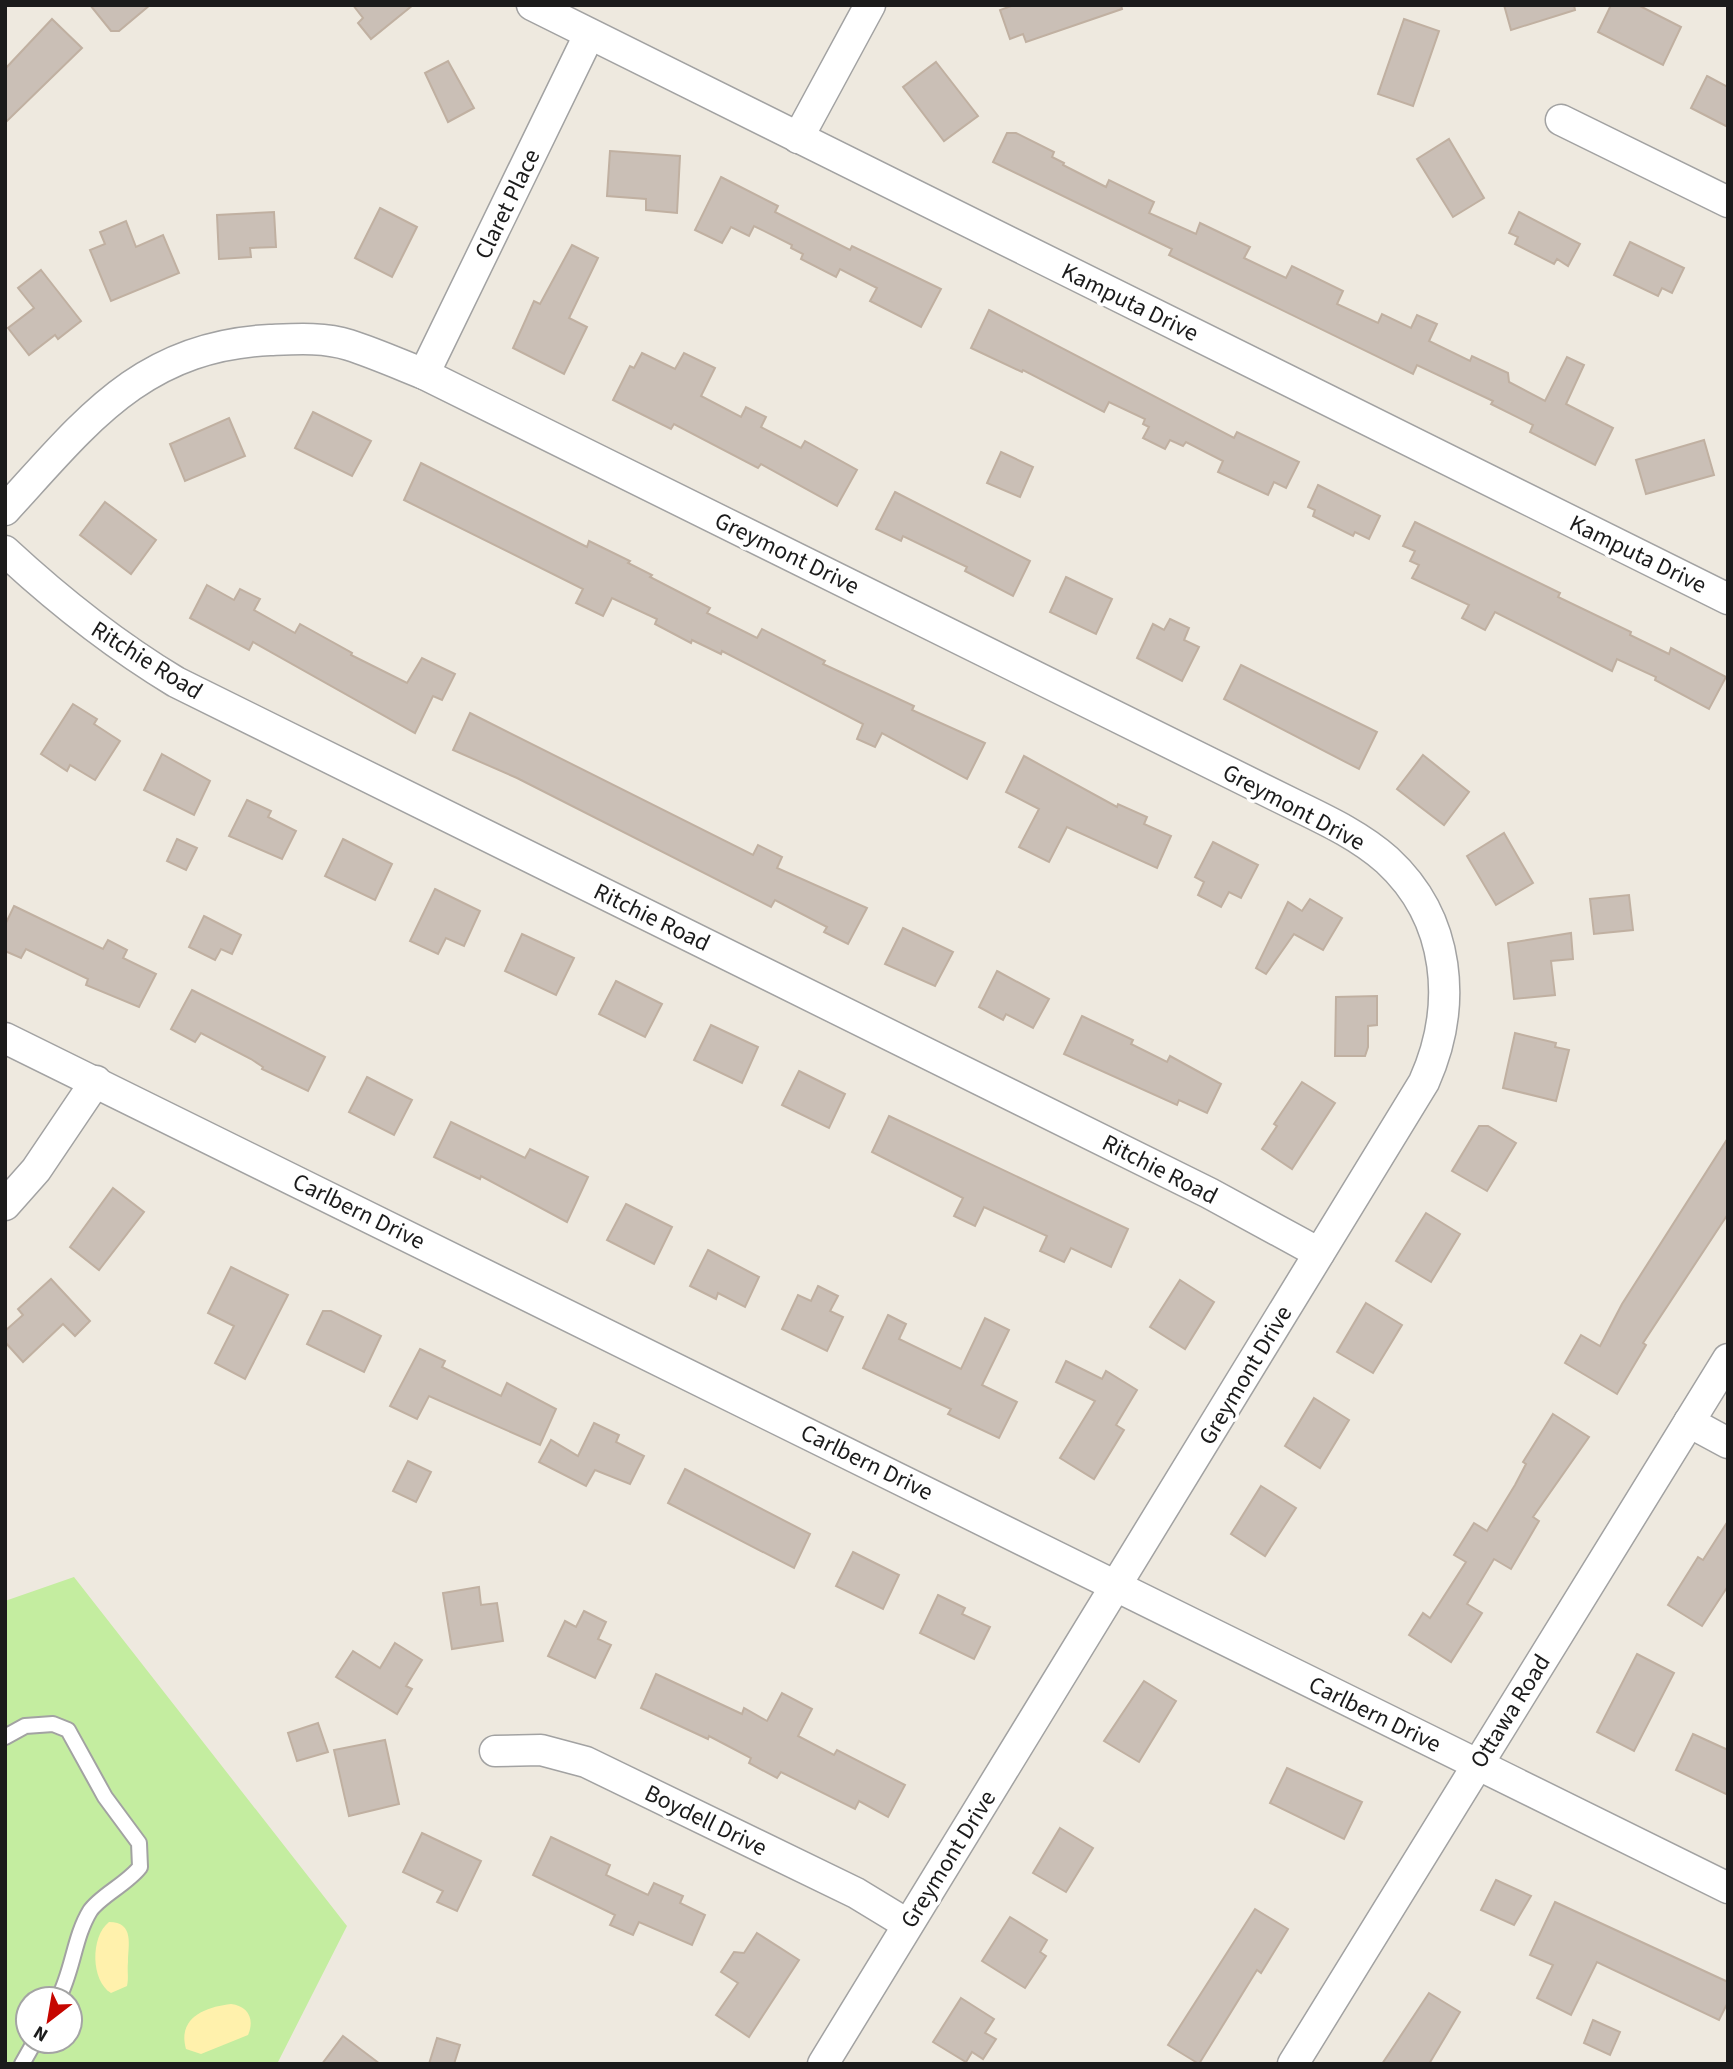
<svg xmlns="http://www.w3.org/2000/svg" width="1733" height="2069" font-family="'Source Sans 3',sans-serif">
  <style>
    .grass { fill: #c4eda0; fill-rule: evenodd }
    .sand { fill: #fff1ac }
    .building { fill: #cabfb6; stroke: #c0b0a1; stroke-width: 2 }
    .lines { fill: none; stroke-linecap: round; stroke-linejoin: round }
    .service-casing { stroke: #a2a2a2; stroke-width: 18 }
    .minor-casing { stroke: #a2a2a2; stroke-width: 33 }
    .service { stroke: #fff; stroke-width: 14 }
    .minor { stroke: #fff; stroke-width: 30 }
    .labels { text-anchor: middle; stroke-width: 7; stroke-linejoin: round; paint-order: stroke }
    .street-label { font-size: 24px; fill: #1b1b1b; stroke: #fff }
  </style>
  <rect width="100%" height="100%" fill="#eee9df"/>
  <path class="grass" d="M 74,1577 L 347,1926 L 277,2064 L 5,2064 L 5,1601 ZM 28,1999 L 70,1999 L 70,2041 L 28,2041 Z"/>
  <g class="sand">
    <path d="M 109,1922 C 135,1922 128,1946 128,1962 C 127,1971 129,1978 127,1986 L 111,1993 C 91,1981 90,1937 109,1922 Z"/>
    <path d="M 231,2004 C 248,2006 255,2019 248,2035 L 201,2054 L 186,2049 C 177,2017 206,2007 231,2004 Z"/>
  </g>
  <g class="building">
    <path d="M 90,5 L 150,5 L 119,31 L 111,31 Z"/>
    <path d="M 353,5 L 413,5 L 371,39 L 358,23 L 363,18 Z"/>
    <path d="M 1014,5 L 1121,5 L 1122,9 L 1026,42 L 1023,34 L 1010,39 L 1000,10 Z"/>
    <path d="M 1504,5 L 1574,5 L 1575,10 L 1511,30 Z"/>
    <path d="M 1611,5 L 1638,5 L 1681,27 L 1663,65 L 1598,32 Z"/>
    <path d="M 52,19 L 82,48 L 5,123 L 5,69 Z"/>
    <path d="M 1404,19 L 1439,31 L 1413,106 L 1378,94 Z"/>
    <path d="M 448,61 L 474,108 L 448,122 L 425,73 Z"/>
    <path d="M 936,62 L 978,116 L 944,141 L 903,87 Z"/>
    <path d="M 1707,76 L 1728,87 L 1728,127 L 1691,108 Z"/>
    <path d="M 1007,133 L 1016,133 L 1054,152 L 1052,157 L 1064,163 L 1063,165 L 1106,187 L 1109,180 L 1154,202 L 1149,213 L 1196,234 L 1200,223 L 1250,247 L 1244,258 L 1286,278 L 1292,266 L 1343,291 L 1337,304 L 1378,323 L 1382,314 L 1411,328 L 1417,315 L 1437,324 L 1429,341 L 1470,361 L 1472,356 L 1508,373 L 1509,382 L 1545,401 L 1567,357 L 1584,365 L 1566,404 L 1613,428 L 1595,465 L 1530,432 L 1533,425 L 1491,404 L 1493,401 L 1417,365 L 1413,374 L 1169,255 L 1172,249 L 993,162 Z"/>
    <path d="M 1449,139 L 1484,198 L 1453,217 L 1417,159 Z"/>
    <path d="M 610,151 L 680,156 L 677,213 L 646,210 L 646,199 L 607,196 Z"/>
    <path d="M 721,177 L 778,206 L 775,212 L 850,250 L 852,246 L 941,289 L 921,327 L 870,301 L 877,288 L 840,269 L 836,277 L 801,259 L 803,254 L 791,248 L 792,245 L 754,226 L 749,236 L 731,227 L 722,243 L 695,230 Z"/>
    <path d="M 380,208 L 417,227 L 392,277 L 355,258 Z"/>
    <path d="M 274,212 L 276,247 L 250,248 L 251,257 L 219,259 L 217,215 Z"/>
    <path d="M 1519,212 L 1580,244 L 1568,266 L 1557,259 L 1554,264 L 1515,244 L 1518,237 L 1509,233 Z"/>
    <path d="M 126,221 L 136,247 L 163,235 L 179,273 L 111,301 L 90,250 L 105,244 L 100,232 Z"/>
    <path d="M 1630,242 L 1684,268 L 1672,293 L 1662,288 L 1658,296 L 1614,275 Z"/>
    <path d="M 572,245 L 598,258 L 569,318 L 587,327 L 564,374 L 513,348 L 534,301 L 540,304 Z"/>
    <path d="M 41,270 L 81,321 L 58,339 L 55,335 L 29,355 L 8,328 L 34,308 L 18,288 Z"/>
    <path d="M 989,310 L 1234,438 L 1237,432 L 1299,462 L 1286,488 L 1274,482 L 1268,495 L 1218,472 L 1223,461 L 1186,442 L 1183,446 L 1170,440 L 1165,449 L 1143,438 L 1149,427 L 1143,424 L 1145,419 L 1109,402 L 1104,412 L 1023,370 L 1022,372 L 971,348 Z"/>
    <path d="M 642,353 L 675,369 L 684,353 L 715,368 L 701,396 L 741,417 L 746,407 L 766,417 L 761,427 L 801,448 L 805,441 L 857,470 L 837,506 L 761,464 L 758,468 L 674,424 L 671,429 L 613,400 L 630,366 L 634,368 Z"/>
    <path d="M 313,412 L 371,441 L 352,476 L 295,448 Z"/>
    <path d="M 229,418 L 245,456 L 185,481 L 170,444 Z"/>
    <path d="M 1704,440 L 1714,475 L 1646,494 L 1636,460 Z"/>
    <path d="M 1001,452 L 1033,467 L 1020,497 L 987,483 Z"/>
    <path d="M 421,463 L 587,547 L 589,541 L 630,561 L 628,563 L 652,575 L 650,577 L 710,608 L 707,613 L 757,638 L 762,629 L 825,661 L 823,664 L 914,706 L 912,710 L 985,743 L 967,779 L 882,733 L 875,747 L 857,739 L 863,724 L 722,651 L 721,654 L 692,640 L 691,643 L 655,624 L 657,619 L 612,598 L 603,616 L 576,603 L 583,589 L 404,500 Z"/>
    <path d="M 1318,485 L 1380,516 L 1369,539 L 1355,532 L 1353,536 L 1313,516 L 1315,510 L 1308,507 Z"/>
    <path d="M 895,492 L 1030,561 L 1013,596 L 965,571 L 967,567 L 903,536 L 901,541 L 876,529 Z"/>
    <path d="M 105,502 L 156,540 L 131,574 L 80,535 Z"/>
    <path d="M 1415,522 L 1560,593 L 1558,597 L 1631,632 L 1630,635 L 1669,654 L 1671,648 L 1726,677 L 1709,709 L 1655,680 L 1656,677 L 1617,659 L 1612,671 L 1495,612 L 1485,630 L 1462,618 L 1469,605 L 1412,578 L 1419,565 L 1410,561 L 1415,551 L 1403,546 Z"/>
    <path d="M 1066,577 L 1112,599 L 1096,634 L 1050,612 Z"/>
    <path d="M 207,585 L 234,600 L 240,589 L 260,599 L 254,610 L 295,633 L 300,624 L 352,653 L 351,655 L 407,683 L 422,658 L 455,674 L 442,700 L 433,696 L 415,733 L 253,642 L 249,650 L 190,618 Z"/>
    <path d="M 1170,619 L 1189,628 L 1184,640 L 1199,647 L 1182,681 L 1137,658 L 1153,624 L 1164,630 Z"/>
    <path d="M 1241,665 L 1377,732 L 1359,769 L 1224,699 Z"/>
    <path d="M 73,704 L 97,719 L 94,724 L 120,741 L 95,780 L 70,765 L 67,771 L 41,754 Z"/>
    <path d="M 470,713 L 753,855 L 758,845 L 782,857 L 777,868 L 867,908 L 848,944 L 824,932 L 827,927 L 775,900 L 771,907 L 517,778 L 453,750 Z"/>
    <path d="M 162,754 L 210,781 L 194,815 L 144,790 Z"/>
    <path d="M 1423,755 L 1469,792 L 1444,825 L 1397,789 Z"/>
    <path d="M 1024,756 L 1117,807 L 1118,804 L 1147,817 L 1144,824 L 1171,836 L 1157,868 L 1067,827 L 1049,862 L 1019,847 L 1039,809 L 1006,792 Z"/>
    <path d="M 247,800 L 271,811 L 268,817 L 296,831 L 282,859 L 229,836 Z"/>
    <path d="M 1504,833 L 1533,883 L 1496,905 L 1467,856 Z"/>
    <path d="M 177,839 L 197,848 L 186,870 L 167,861 Z"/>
    <path d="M 343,839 L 392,864 L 375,900 L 325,876 Z"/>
    <path d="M 1213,842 L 1258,865 L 1241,898 L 1229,892 L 1221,907 L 1198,895 L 1204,882 L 1195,877 Z"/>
    <path d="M 435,889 L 480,911 L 464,946 L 446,938 L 438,954 L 410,941 Z"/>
    <path d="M 1629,895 L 1633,930 L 1594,934 L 1590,899 Z"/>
    <path d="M 1310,899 L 1342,918 L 1323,950 L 1294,934 L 1266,974 L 1256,968 L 1288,902 L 1302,911 Z"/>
    <path d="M 14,906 L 103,949 L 108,940 L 127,950 L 123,958 L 156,974 L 139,1007 L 86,985 L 88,979 L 26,949 L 21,958 L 5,951 L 5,925 Z"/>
    <path d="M 204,916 L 241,935 L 232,954 L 221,949 L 215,960 L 189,947 Z"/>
    <path d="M 903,928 L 953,952 L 935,986 L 885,964 Z"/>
    <path d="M 1571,933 L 1573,959 L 1551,961 L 1555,995 L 1514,999 L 1508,943 Z"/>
    <path d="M 522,934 L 574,958 L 556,995 L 505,971 Z"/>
    <path d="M 997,971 L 1049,999 L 1033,1028 L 1006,1014 L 1003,1020 L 979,1007 Z"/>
    <path d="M 616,981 L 662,1004 L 645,1037 L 599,1014 Z"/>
    <path d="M 192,990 L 325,1057 L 308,1091 L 262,1069 L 263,1067 L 251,1059 L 201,1033 L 195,1042 L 171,1029 Z"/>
    <path d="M 1377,996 L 1377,1025 L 1368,1026 L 1368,1047 L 1365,1056 L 1335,1056 L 1336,997 Z"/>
    <path d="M 1082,1016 L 1133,1040 L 1131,1044 L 1167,1062 L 1170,1056 L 1221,1084 L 1207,1113 L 1179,1100 L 1177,1105 L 1064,1054 Z"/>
    <path d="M 711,1025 L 758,1047 L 742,1083 L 694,1060 Z"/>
    <path d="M 1515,1033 L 1556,1043 L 1555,1047 L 1569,1050 L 1556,1101 L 1503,1088 Z"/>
    <path d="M 799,1071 L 845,1094 L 829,1128 L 782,1105 Z"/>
    <path d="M 367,1077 L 412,1100 L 394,1135 L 349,1112 Z"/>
    <path d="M 1302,1082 L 1335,1103 L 1292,1169 L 1262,1149 L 1277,1126 L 1274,1124 Z"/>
    <path d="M 889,1116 L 1128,1229 L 1111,1267 L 1071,1248 L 1064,1262 L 1040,1251 L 1047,1236 L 984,1207 L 975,1226 L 954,1216 L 963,1198 L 872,1152 Z"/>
    <path d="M 451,1122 L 525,1158 L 530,1149 L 588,1177 L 567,1222 L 481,1176 L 480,1179 L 434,1157 Z"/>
    <path d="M 1479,1126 L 1488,1126 L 1516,1143 L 1487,1191 L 1452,1171 Z"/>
    <path d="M 1728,1138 L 1728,1214 L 1643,1343 L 1646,1345 L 1617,1394 L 1565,1363 L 1581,1335 L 1600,1346 L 1622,1304 Z"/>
    <path d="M 113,1188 L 144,1212 L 99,1270 L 70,1247 Z"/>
    <path d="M 626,1204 L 672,1227 L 654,1264 L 607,1240 Z"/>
    <path d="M 1426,1213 L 1460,1234 L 1431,1282 L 1396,1261 Z"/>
    <path d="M 708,1250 L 759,1277 L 745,1307 L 718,1293 L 716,1299 L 690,1286 Z"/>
    <path d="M 231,1267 L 288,1295 L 245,1379 L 215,1363 L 234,1326 L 208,1313 Z"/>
    <path d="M 51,1279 L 90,1321 L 75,1336 L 63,1324 L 23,1362 L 5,1342 L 5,1331 L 23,1315 L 18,1309 Z"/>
    <path d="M 1180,1280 L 1214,1302 L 1185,1349 L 1150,1327 Z"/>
    <path d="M 818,1286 L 838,1296 L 830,1311 L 843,1317 L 827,1351 L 782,1329 L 798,1295 L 811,1301 Z"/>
    <path d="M 1366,1303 L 1402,1325 L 1373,1373 L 1337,1352 Z"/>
    <path d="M 323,1311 L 331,1311 L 381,1336 L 364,1372 L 307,1344 Z"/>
    <path d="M 888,1315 L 906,1324 L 899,1339 L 961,1369 L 985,1318 L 1009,1330 L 982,1385 L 1017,1402 L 999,1438 L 948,1414 L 951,1409 L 863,1368 Z"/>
    <path d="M 420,1349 L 445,1361 L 442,1367 L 501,1396 L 507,1383 L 556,1409 L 540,1445 L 429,1396 L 417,1419 L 390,1406 Z"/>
    <path d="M 1066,1361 L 1102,1379 L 1106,1371 L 1137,1390 L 1116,1425 L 1124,1430 L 1094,1479 L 1060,1458 L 1095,1401 L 1056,1382 Z"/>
    <path d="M 1314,1398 L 1349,1420 L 1320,1468 L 1285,1446 Z"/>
    <path d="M 1553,1414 L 1589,1437 L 1533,1517 L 1539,1521 L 1511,1569 L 1494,1559 L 1467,1604 L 1482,1613 L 1451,1662 L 1409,1635 L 1423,1613 L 1430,1618 L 1466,1562 L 1454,1555 L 1474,1523 L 1487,1531 L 1515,1485 L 1526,1464 L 1523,1462 Z"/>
    <path d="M 594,1423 L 619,1435 L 616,1442 L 644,1456 L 630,1484 L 595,1470 L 586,1486 L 539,1462 L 551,1440 L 578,1456 Z"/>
    <path d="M 408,1461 L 431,1472 L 416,1502 L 393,1491 Z"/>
    <path d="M 685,1469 L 810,1534 L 794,1568 L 668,1503 Z"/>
    <path d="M 1261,1486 L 1296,1508 L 1265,1556 L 1231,1534 Z"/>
    <path d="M 1728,1521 L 1728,1586 L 1702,1626 L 1668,1605 L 1698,1557 L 1703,1560 Z"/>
    <path d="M 853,1552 L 899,1575 L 883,1609 L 836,1586 Z"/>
    <path d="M 479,1587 L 481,1605 L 497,1603 L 503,1641 L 452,1649 L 443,1593 Z"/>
    <path d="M 938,1595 L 965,1608 L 962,1614 L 990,1627 L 974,1659 L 920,1633 Z"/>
    <path d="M 584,1611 L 606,1622 L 598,1639 L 611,1645 L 595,1678 L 548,1656 L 565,1621 L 576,1627 Z"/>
    <path d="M 395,1643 L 422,1660 L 406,1686 L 412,1689 L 397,1714 L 336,1677 L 353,1651 L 380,1668 Z"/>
    <path d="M 1637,1654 L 1674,1673 L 1634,1751 L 1597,1732 Z"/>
    <path d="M 656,1674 L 742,1714 L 744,1708 L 767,1721 L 782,1693 L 812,1709 L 798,1736 L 834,1755 L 837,1750 L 905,1785 L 888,1817 L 859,1801 L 855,1809 L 781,1772 L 777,1778 L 749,1763 L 751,1758 L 709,1736 L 708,1739 L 641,1708 Z"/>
    <path d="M 1144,1681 L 1176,1701 L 1139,1762 L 1104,1741 Z"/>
    <path d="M 318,1723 L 328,1752 L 297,1761 L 288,1733 Z"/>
    <path d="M 1693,1734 L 1728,1750 L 1728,1795 L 1676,1770 Z"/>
    <path d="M 385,1740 L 399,1804 L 349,1816 L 334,1750 Z"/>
    <path d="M 1287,1768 L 1362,1802 L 1344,1839 L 1270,1803 Z"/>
    <path d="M 1060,1828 L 1093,1848 L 1066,1892 L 1033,1873 Z"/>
    <path d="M 422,1833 L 481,1861 L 457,1911 L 437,1902 L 443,1891 L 403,1872 Z"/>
    <path d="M 551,1837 L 610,1865 L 606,1875 L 648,1895 L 654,1883 L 683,1896 L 680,1903 L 705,1915 L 692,1945 L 639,1922 L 633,1935 L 610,1925 L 615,1915 L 533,1875 Z"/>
    <path d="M 1496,1880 L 1531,1896 L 1514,1925 L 1481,1910 Z"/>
    <path d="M 1555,1902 L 1728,1982 L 1728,2002 L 1719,2020 L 1597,1962 L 1571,2015 L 1537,1998 L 1553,1965 L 1530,1955 Z"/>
    <path d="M 1255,1909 L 1288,1929 L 1261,1973 L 1257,1970 L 1199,2064 L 1168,2045 Z"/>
    <path d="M 1010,1917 L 1047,1940 L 1040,1952 L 1046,1956 L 1025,1988 L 982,1961 Z"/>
    <path d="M 757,1933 L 799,1960 L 749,2037 L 716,2015 L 738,1983 L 721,1972 L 734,1952 L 744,1953 Z"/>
    <path d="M 1429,1993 L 1460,2012 L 1429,2064 L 1382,2064 Z"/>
    <path d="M 961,1998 L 994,2019 L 985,2033 L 996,2039 L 983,2059 L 972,2052 L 966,2062 L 933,2042 Z"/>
    <path d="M 1593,2020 L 1620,2032 L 1610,2055 L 1584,2043 Z"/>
    <path d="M 343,2036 L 380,2064 L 322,2064 Z"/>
    <path d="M 437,2038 L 460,2045 L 454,2064 L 429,2064 Z"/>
  </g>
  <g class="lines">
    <defs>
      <g id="service">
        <path d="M 5,1737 L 25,1726 L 53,1724 L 68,1730 L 105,1797 L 139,1843 L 140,1867 C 127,1884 100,1896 90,1911 C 74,1937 73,1971 58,1999"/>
        <path d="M 22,2064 L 35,2041"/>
      </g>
      <g id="minor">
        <path d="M 532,5 L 1728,599"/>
        <path d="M 1561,120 L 1728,202"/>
        <path d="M 798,138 L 870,5"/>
        <path d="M 424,374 L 589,35"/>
        <path d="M 5,510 C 85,423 141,346 270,340 C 295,339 324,337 349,345 C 374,353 399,364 424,374 L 1299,807 C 1330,822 1361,837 1387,860 C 1451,919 1458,1006 1424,1082 L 823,2064"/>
        <path d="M 5,551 C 59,601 113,644 176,682 L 1209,1193 L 1319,1253"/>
        <path d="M 5,1038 L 1728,1888"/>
        <path d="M 5,1205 L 36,1170 L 96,1081"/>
        <path d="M 1689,1422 L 1728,1443"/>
        <path d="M 495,1751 L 541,1750 L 586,1762 L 856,1893 L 907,1924"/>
        <path d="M 1293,2064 L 1728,1359"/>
      </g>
    </defs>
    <use href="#service" class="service-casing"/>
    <use href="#minor" class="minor-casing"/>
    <use href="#service" class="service"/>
    <use href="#minor" class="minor"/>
  </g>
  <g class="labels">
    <g class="street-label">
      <text transform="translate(507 204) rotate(-64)" y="8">Claret Place</text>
      <text transform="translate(1130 302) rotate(26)" y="8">Kamputa Drive</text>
      <text transform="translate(787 553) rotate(26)" y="8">Greymont Drive</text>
      <text transform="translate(1638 554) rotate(26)" y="8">Kamputa Drive</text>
      <text transform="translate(147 660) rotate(32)" y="8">Ritchie Road</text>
      <text transform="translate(1294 807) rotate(28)" y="8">Greymont Drive</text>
      <text transform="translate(652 917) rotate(26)" y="8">Ritchie Road</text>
      <text transform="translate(1160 1169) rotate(27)" y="8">Ritchie Road</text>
      <text transform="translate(359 1211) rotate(26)" y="8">Carlbern Drive</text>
      <text transform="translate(1245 1375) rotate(-59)" y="8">Greymont Drive</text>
      <text transform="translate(867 1462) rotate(26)" y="8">Carlbern Drive</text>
      <text transform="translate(1510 1711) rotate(-58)" y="8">Ottawa Road</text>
      <text transform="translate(1375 1714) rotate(26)" y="8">Carlbern Drive</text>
      <text transform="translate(706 1820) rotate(26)" y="8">Boydell Drive</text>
      <text transform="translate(948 1859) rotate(-58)" y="8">Greymont Drive</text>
    </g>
  </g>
  <rect width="1733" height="2069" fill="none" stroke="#1b1b1b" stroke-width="14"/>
  <g transform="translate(49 2020) rotate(211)"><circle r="33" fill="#ffffff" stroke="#a4a4a4" stroke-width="2"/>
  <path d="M0-5L12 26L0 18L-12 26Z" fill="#c60600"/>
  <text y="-10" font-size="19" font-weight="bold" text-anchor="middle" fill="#1b1b1b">N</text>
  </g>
</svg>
